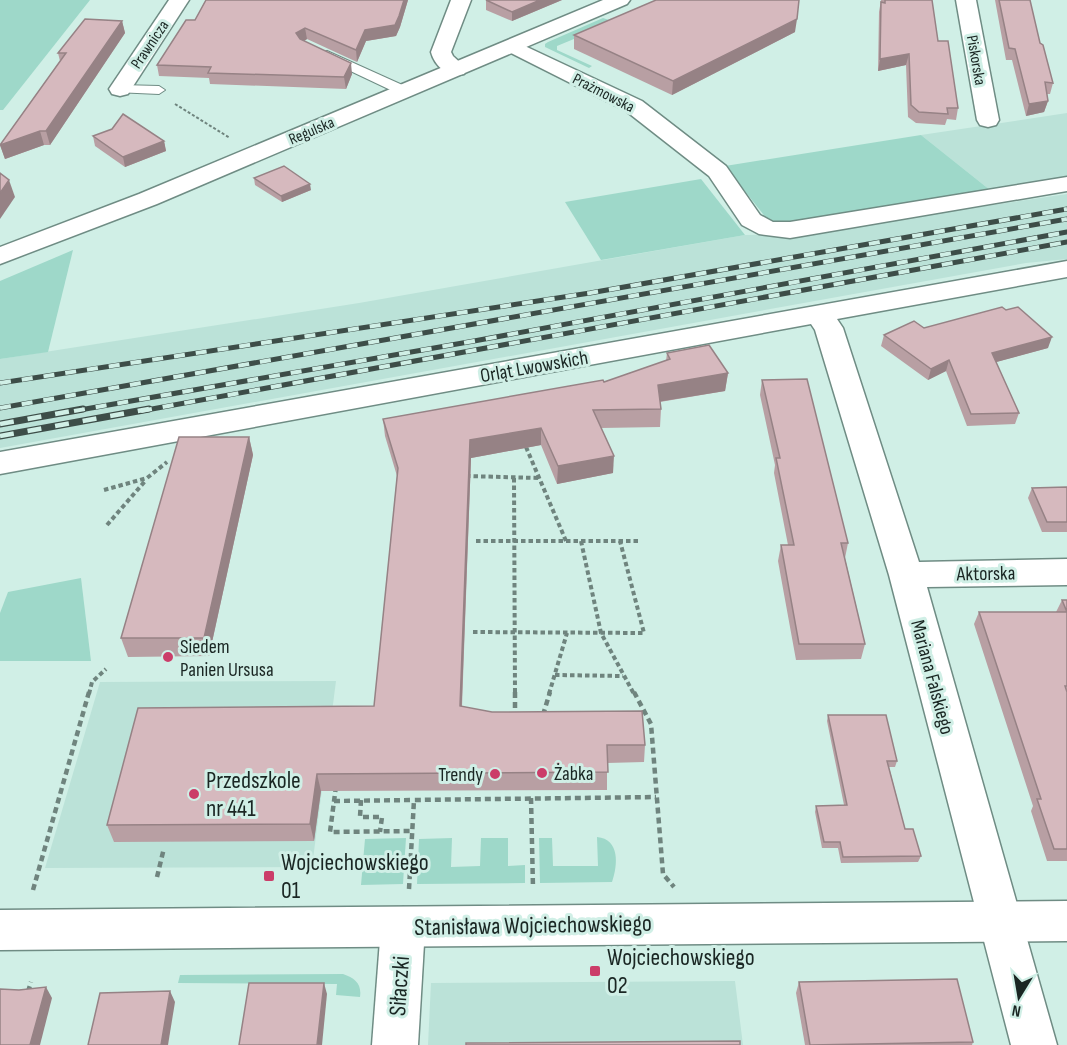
<svg xmlns="http://www.w3.org/2000/svg" width="1067" height="1045" font-family="'Sofia Sans Condensed',sans-serif">
  <style>
    .built { fill: #bbe2d8 }
    .green { fill: #9ed8c9 }
    .lines { fill: none; stroke-linecap: round; stroke-linejoin: round }
    .lane-casing { stroke: #6f8c84; stroke-width: 2 }
    .street-casing { stroke: #6f8c84; stroke-width: 3 }
    .secondary-casing { stroke: #6f8c84; stroke-width: 3 }
    .path-far2 { stroke: #6f847e; stroke-width: 2; stroke-dasharray: 3 2; stroke-linecap: butt }
    .path-far1 { stroke: #6f847e; stroke-width: 4; stroke-dasharray: 4.5 3; stroke-linecap: butt }
    .path { stroke: #6f847e; stroke-width: 4.5; stroke-dasharray: 6 4; stroke-linecap: butt }
    .lane { fill: #fff; fill-rule: evenodd }
    .street { fill: #fff; fill-rule: evenodd }
    .secondary { fill: #fff; fill-rule: evenodd }
    .rail-far1-casing { stroke: #3d4d48; stroke-width: 5 }
    .rail-casing { stroke: #3d4d48; stroke-width: 7 }
    .rail-far1 { stroke: #d0efe6; stroke-width: 4; stroke-dasharray: 11; stroke-linecap: butt }
    .rail { stroke: #d0efe6; stroke-width: 4.5; stroke-dasharray: 14; stroke-linecap: butt }
    .wall { fill: #b89fa3 }
    .shaded-wall { fill: #968285 }
    .building { fill: #d6b9be; stroke: #968285; stroke-width: 1.5 }
    .poi-dot { fill: #cb3d69; stroke: #d0efe6; stroke-width: 2 }
    .labels { text-anchor: middle; stroke-width: 6; stroke-linejoin: round; paint-order: stroke }
    .far-street-label { font-size: 16px; fill: #1a2623; stroke: #d0efe6 }
    .street-label { font-size: 20px; fill: #1a2623; stroke: #d0efe6 }
    .poi-label { font-size: 20px; fill: #1a2623; stroke: #d0efe6; text-anchor: start }
    .near-poi-label { font-size: 24px; fill: #1a2623; stroke: #d0efe6; text-anchor: start }
    .near-street-label { font-size: 24px; fill: #1a2623; stroke: #d0efe6 }
  </style>
  <rect width="100%" height="100%" fill="#d0efe6"/>
  <g class="built">
    <path d="M 1067,113 L 1067,181 L 995,194 L 921,135 Z"/>
    <path d="M 1067,194 L 1067,259 L 1026,263 L 0,448 L 0,359 L 359,303 L 745,235 L 799,234 Z"/>
    <path d="M 336,681 L 312,867 L 45,868 L 100,682 Z"/>
    <path d="M 735,981 L 743,1045 L 428,1045 L 431,983 Z"/>
  </g>
  <g class="green">
    <path d="M 0,0 L 90,0 L 3,110 L 0,110 Z"/>
    <path d="M 603,18 L 615,22 L 557,46 L 557,50 L 592,66 L 589,68 L 545,47 L 545,44 L 548,42 Z"/>
    <path d="M 921,135 L 995,194 L 800,226 L 771,224 L 725,166 Z"/>
    <path d="M 701,179 L 745,235 L 601,260 L 565,202 Z"/>
    <path d="M 73,250 L 48,352 L 0,359 L 0,281 Z"/>
    <path d="M 81,578 L 91,661 L 0,661 L 0,613 L 8,592 Z"/>
    <path d="M 597,837 C 620,839 618,865 612,882 L 540,883 L 539,838 L 552,838 L 553,866 L 598,866 Z"/>
    <path d="M 406,838 L 403,884 L 361,885 L 365,839 Z"/>
    <path d="M 452,838 L 451,867 L 480,866 L 481,838 L 508,838 L 508,866 L 525,865 L 525,883 L 417,884 L 419,839 Z"/>
    <path d="M 343,974 C 355,978 362,984 360,997 L 336,995 L 337,984 L 178,983 L 180,975 Z"/>
  </g>
  <g class="lines">
    <defs>
      <g id="lane">
        <path d="M 327,51 L 409,88 L 410,91 L 404,95 L 399,94 L 323,58 L 321,55 L 323,52 Z"/>
        <path d="M 120,85 L 159,86 L 165,90 L 159,94 L 115,92 L 114,89 L 115,86 Z"/>
      </g>
      <g id="street">
        <path d="M 169,0 L 189,0 L 128,94 L 120,96 L 112,94 L 109,89 Z"/>
        <path d="M 451,0 L 471,0 L 451,52 L 453,56 L 467,69 L 464,74 C 448,77 435,67 431,52 Z"/>
        <path d="M 956,0 L 976,0 L 999,120 L 996,125 L 988,127 L 980,125 L 977,120 Z"/>
        <path d="M 512,40 L 642,101 L 726,166 L 760,215 L 773,222 L 790,222 L 1067,177 L 1067,191 L 790,238 L 759,234 L 742,225 L 709,176 L 626,111 L 505,50 L 502,46 L 505,42 Z"/>
        <path d="M 1067,261 L 1067,277 L 837,319 L 843,328 L 919,562 L 1067,559 L 1067,585 L 927,587 L 1057,1045 L 1011,1045 L 889,575 L 815,330 L 811,324 L 0,474 L 0,452 Z"/>
        <path d="M 403,907 L 418,913 L 425,927 L 418,1045 L 372,1045 L 381,927 L 388,913 Z"/>
      </g>
      <g id="secondary">
        <path d="M 603,0 L 630,0 L 627,4 L 157,204 L 0,264 L 0,247 L 139,194 Z"/>
        <path d="M 1067,901 L 1067,941 L 0,950 L 0,910 Z"/>
      </g>
    </defs>
    <use href="#lane" class="lane-casing"/>
    <use href="#street" class="street-casing"/>
    <use href="#secondary" class="secondary-casing"/>
    <path class="path-far2" d="M 175,104 L 230,138"/>
    <g class="path-far1">
      <path d="M 526,447 L 566,541"/>
      <path d="M 466,476 L 539,478"/>
      <path d="M 514,478 L 515,694"/>
      <path d="M 104,490 L 147,478 L 167,462"/>
      <path d="M 107,525 L 146,480"/>
      <path d="M 476,541 L 640,541"/>
      <path d="M 581,541 L 601,633 L 634,694"/>
      <path d="M 473,632 L 644,633 L 620,541"/>
      <path d="M 555,675 L 623,676"/>
      <path d="M 89,694 L 92,682 L 106,669"/>
      <path d="M 549,694 L 567,633"/>
    </g>
    <g class="path">
      <path d="M 515,692 L 515,714"/>
      <path d="M 634,692 L 651,724 L 663,874 L 674,887"/>
      <path d="M 543,715 L 550,692"/>
      <path d="M 336,786 L 330,832 L 412,831"/>
      <path d="M 531,798 L 533,888"/>
      <path d="M 361,800 L 360,817 L 382,817 L 380,832"/>
      <path d="M 334,801 L 414,800"/>
      <path d="M 157,877 L 164,848"/>
      <path d="M 409,889 L 414,800 L 656,797"/>
      <path d="M 33,890 L 89,692"/>
      <path d="M 28,992 L 31,982"/>
    </g>
    <use href="#lane" class="lane"/>
    <use href="#street" class="street"/>
    <use href="#secondary" class="secondary"/>
    <defs>
      <g id="rail-far1">
        <path d="M 0,383 L 590,293 L 1067,209"/>
        <path d="M 0,408 L 1067,219"/>
        <path d="M 74,411 L 474,341 L 1067,232"/>
        <path d="M 141,411 L 1067,242"/>
      </g>
      <g id="rail">
        <path d="M 0,424 L 83,409"/>
        <path d="M 0,436 L 149,409"/>
      </g>
    </defs>
    <use href="#rail-far1" class="rail-far1-casing"/>
    <use href="#rail" class="rail-casing"/>
    <use href="#rail-far1" class="rail-far1"/>
    <use href="#rail" class="rail"/>
  </g>
  <g class="wall">
    <path d="M 206,0 L 408,0 L 400,27 L 396,36 L 366,41 L 357,62 L 307,39 L 304,41 L 352,74 L 346,89 L 210,84 L 209,78 L 159,76 L 157,65 L 195,20 Z"/>
    <path d="M 486,0 L 562,0 L 512,21 L 486,10 Z"/>
    <path d="M 881,0 L 932,0 L 938,41 L 958,108 L 956,120 L 947,119 L 945,125 L 916,123 L 908,117 L 906,65 L 878,71 L 879,12 Z"/>
    <path d="M 995,0 L 1030,0 L 1040,43 L 1053,83 L 1050,94 L 1047,94 L 1048,101 L 1044,112 L 1026,116 L 1012,60 L 1006,60 Z"/>
    <path d="M 122,21 L 125,33 L 50,145 L 44,145 L 5,159 L 0,145 L 60,61 L 58,53 Z"/>
    <path d="M 795,32 L 672,95 L 574,49 L 574,35 Z"/>
    <path d="M 93,136 L 164,141 L 166,151 L 125,167 L 95,146 Z"/>
    <path d="M 254,178 L 311,190 L 282,202 L 255,185 Z"/>
    <path d="M 924,328 L 1048,348 L 996,362 L 1019,413 L 1015,424 L 967,426 L 946,371 L 928,380 L 881,346 L 884,335 Z"/>
    <path d="M 667,353 L 728,373 L 725,391 L 660,402 L 661,409 L 660,427 L 601,428 L 613,473 L 557,484 L 541,445 L 471,458 L 462,707 L 645,745 L 644,762 L 607,763 L 607,790 L 321,791 L 314,841 L 114,842 L 107,825 L 374,706 L 397,476 L 385,436 L 383,419 L 604,382 L 666,361 Z"/>
    <path d="M 762,380 L 848,543 L 845,558 L 865,644 L 861,659 L 796,660 L 778,561 L 781,545 L 788,545 L 774,473 L 775,465 L 760,395 Z"/>
    <path d="M 249,437 L 253,455 L 209,656 L 128,657 L 121,638 Z"/>
    <path d="M 1067,487 L 1067,532 L 1042,532 L 1028,498 L 1032,488 Z"/>
    <path d="M 1062,600 L 1067,600 L 1067,861 L 1047,861 L 1031,811 L 1033,806 L 974,624 L 979,612 L 1056,612 Z"/>
    <path d="M 828,715 L 897,761 L 895,767 L 889,767 L 905,829 L 921,856 L 918,862 L 841,863 L 838,848 L 822,848 L 815,812 L 816,806 L 844,805 L 827,721 Z"/>
    <path d="M 799,982 L 973,1042 L 972,1045 L 805,1045 L 796,993 Z"/>
  </g>
  <g class="shaded-wall">
    <path d="M 404,0 L 408,0 L 400,27 L 396,36 L 366,41 L 357,62 L 356,50 L 365,30 Z"/>
    <path d="M 540,0 L 562,0 L 512,21 L 512,12 Z"/>
    <path d="M 797,19 L 795,32 L 672,95 L 673,81 Z"/>
    <path d="M 122,21 L 125,33 L 50,145 L 46,131 Z"/>
    <path d="M 305,28 L 307,39 L 298,45 L 296,33 Z"/>
    <path d="M 909,54 L 906,65 L 878,71 L 880,59 Z"/>
    <path d="M 351,63 L 352,74 L 346,89 L 344,77 Z"/>
    <path d="M 1048,101 L 1044,112 L 1026,116 L 1029,104 Z"/>
    <path d="M 40,131 L 44,145 L 5,159 L 0,145 Z"/>
    <path d="M 164,141 L 166,151 L 125,167 L 123,157 Z"/>
    <path d="M 9,180 L 15,197 L 0,219 L 0,193 Z"/>
    <path d="M 310,184 L 311,190 L 282,202 L 281,196 Z"/>
    <path d="M 1052,337 L 1048,348 L 989,364 L 992,353 Z"/>
    <path d="M 949,360 L 946,371 L 928,380 L 931,369 Z"/>
    <path d="M 728,373 L 725,391 L 657,402 L 658,385 Z"/>
    <path d="M 541,428 L 541,445 L 471,458 L 461,724 L 460,706 L 470,440 Z"/>
    <path d="M 249,437 L 253,455 L 209,656 L 204,638 Z"/>
    <path d="M 614,456 L 613,473 L 557,484 L 558,466 Z"/>
    <path d="M 317,774 L 321,791 L 314,841 L 310,824 Z"/>
    <path d="M 324,983 L 327,994 L 322,1045 L 317,1045 Z"/>
    <path d="M 46,987 L 52,998 L 40,1045 L 30,1045 Z"/>
    <path d="M 170,991 L 175,1002 L 168,1045 L 161,1045 Z"/>
  </g>
  <g class="building">
    <path d="M 206,0 L 404,0 L 399,16 L 395,25 L 365,30 L 356,50 L 305,28 L 296,33 L 300,39 L 351,63 L 344,77 L 208,73 L 211,67 L 157,65 L 186,20 L 195,20 Z"/>
    <path d="M 486,0 L 540,0 L 512,12 Z"/>
    <path d="M 656,0 L 799,0 L 797,19 L 673,81 L 574,35 Z"/>
    <path d="M 885,0 L 932,0 L 938,41 L 948,41 L 958,108 L 947,108 L 948,114 L 919,112 L 911,105 L 909,54 L 880,59 L 881,2 L 885,3 Z"/>
    <path d="M 999,0 L 1030,0 L 1040,43 L 1043,45 L 1053,83 L 1045,82 L 1048,101 L 1029,104 L 1015,49 L 1009,48 Z"/>
    <path d="M 85,19 L 122,21 L 46,131 L 40,131 L 0,145 L 66,53 L 58,53 Z"/>
    <path d="M 123,114 L 164,141 L 123,157 L 93,136 L 112,129 Z"/>
    <path d="M 284,166 L 310,184 L 281,196 L 254,178 Z"/>
    <path d="M 0,173 L 9,180 L 0,193 Z"/>
    <path d="M 1002,307 L 1006,310 L 1018,307 L 1052,337 L 992,353 L 1019,413 L 971,414 L 949,360 L 931,369 L 884,335 L 914,321 L 924,328 Z"/>
    <path d="M 709,345 L 728,373 L 658,385 L 661,409 L 593,410 L 614,456 L 558,466 L 541,428 L 470,440 L 460,706 L 492,712 L 642,711 L 645,745 L 607,745 L 608,772 L 317,774 L 310,824 L 107,825 L 138,708 L 374,706 L 398,468 L 383,419 L 603,380 L 604,382 L 670,359 L 667,353 Z"/>
    <path d="M 807,379 L 848,543 L 841,543 L 865,644 L 799,644 L 781,545 L 794,545 L 776,458 L 780,458 L 762,380 Z"/>
    <path d="M 179,437 L 249,437 L 204,638 L 121,638 Z"/>
    <path d="M 1067,487 L 1067,522 L 1047,522 L 1032,488 Z"/>
    <path d="M 1062,600 L 1067,600 L 1067,686 L 1065,686 L 1067,692 L 1067,849 L 1054,849 L 1037,799 L 1041,799 L 979,612 L 1067,612 Z"/>
    <path d="M 828,715 L 886,715 L 897,761 L 887,761 L 905,829 L 913,829 L 921,856 L 843,857 L 840,842 L 824,842 L 816,806 L 847,805 Z"/>
    <path d="M 957,979 L 973,1042 L 810,1045 L 799,982 Z"/>
    <path d="M 249,983 L 324,983 L 317,1045 L 239,1045 Z"/>
    <path d="M 46,987 L 30,1045 L 0,1045 L 0,989 L 19,990 Z"/>
    <path d="M 170,991 L 161,1045 L 88,1045 L 100,993 Z"/>
    <path d="M 740,1041 L 740,1045 L 466,1045 L 466,1043 Z"/>
  </g>
  <g class="poi-dot">
    <circle cx="168" cy="657" r="6"/>
    <circle cx="542" cy="773" r="6"/>
    <circle cx="495" cy="774" r="6"/>
    <circle cx="194" cy="794" r="6"/>
    <rect x="263" y="870" width="12" height="12" rx="3"/>
    <rect x="589" y="965" width="12" height="12" rx="3"/>
  </g>
  <g class="labels">
    <g class="far-street-label">
      <text transform="translate(149 44) rotate(-56)" y="6">Prawnicza</text>
      <text transform="translate(977 60) rotate(80)" y="6">Piskorska</text>
      <text transform="translate(604 92) rotate(27)" y="6">Prażmowska</text>
      <text transform="translate(311 130) rotate(-23)" y="6">Regulska</text>
    </g>
    <g class="street-label">
      <text transform="translate(534 366) rotate(-10)" y="7">Orląt Lwowskich</text>
      <text transform="translate(986 573) rotate(-1)" y="7">Aktorska</text>
      <text transform="translate(933 677) rotate(75)" y="7">Mariana Falskiego</text>
    </g>
    <g class="poi-label">
      <text x="180" y="653">Siedem<tspan x="180" dy="23">Panien Ursusa</tspan></text>
      <text x="554" y="780">Żabka</text>
      <text x="483" y="781" text-anchor="end">Trendy</text>
    </g>
    <g class="near-poi-label">
      <text x="206" y="788">Przedszkole<tspan x="206" dy="28">nr 441</tspan></text>
      <text x="281" y="870">Wojciechowskiego<tspan x="281" dy="28">01</tspan></text>
      <text x="607" y="965">Wojciechowskiego<tspan x="607" dy="28">02</tspan></text>
    </g>
    <g class="near-street-label">
      <text transform="translate(533 925) rotate(-1)" y="8">Stanisława Wojciechowskiego</text>
      <text transform="translate(399 986) rotate(-86)" y="8">Siłaczki</text>
    </g>
  </g>
  <g transform="translate(1019 997) rotate(191)" stroke="#d0efe6" stroke-width="4.5" paint-order="stroke">
  <path d="M0-4.5L10 22L0 15L-10 22Z" fill="#1a2623"/>
  <text y="-9" font-size="16" font-weight="bold" text-anchor="middle" fill="#1a2623">N</text>
  </g>
</svg>
